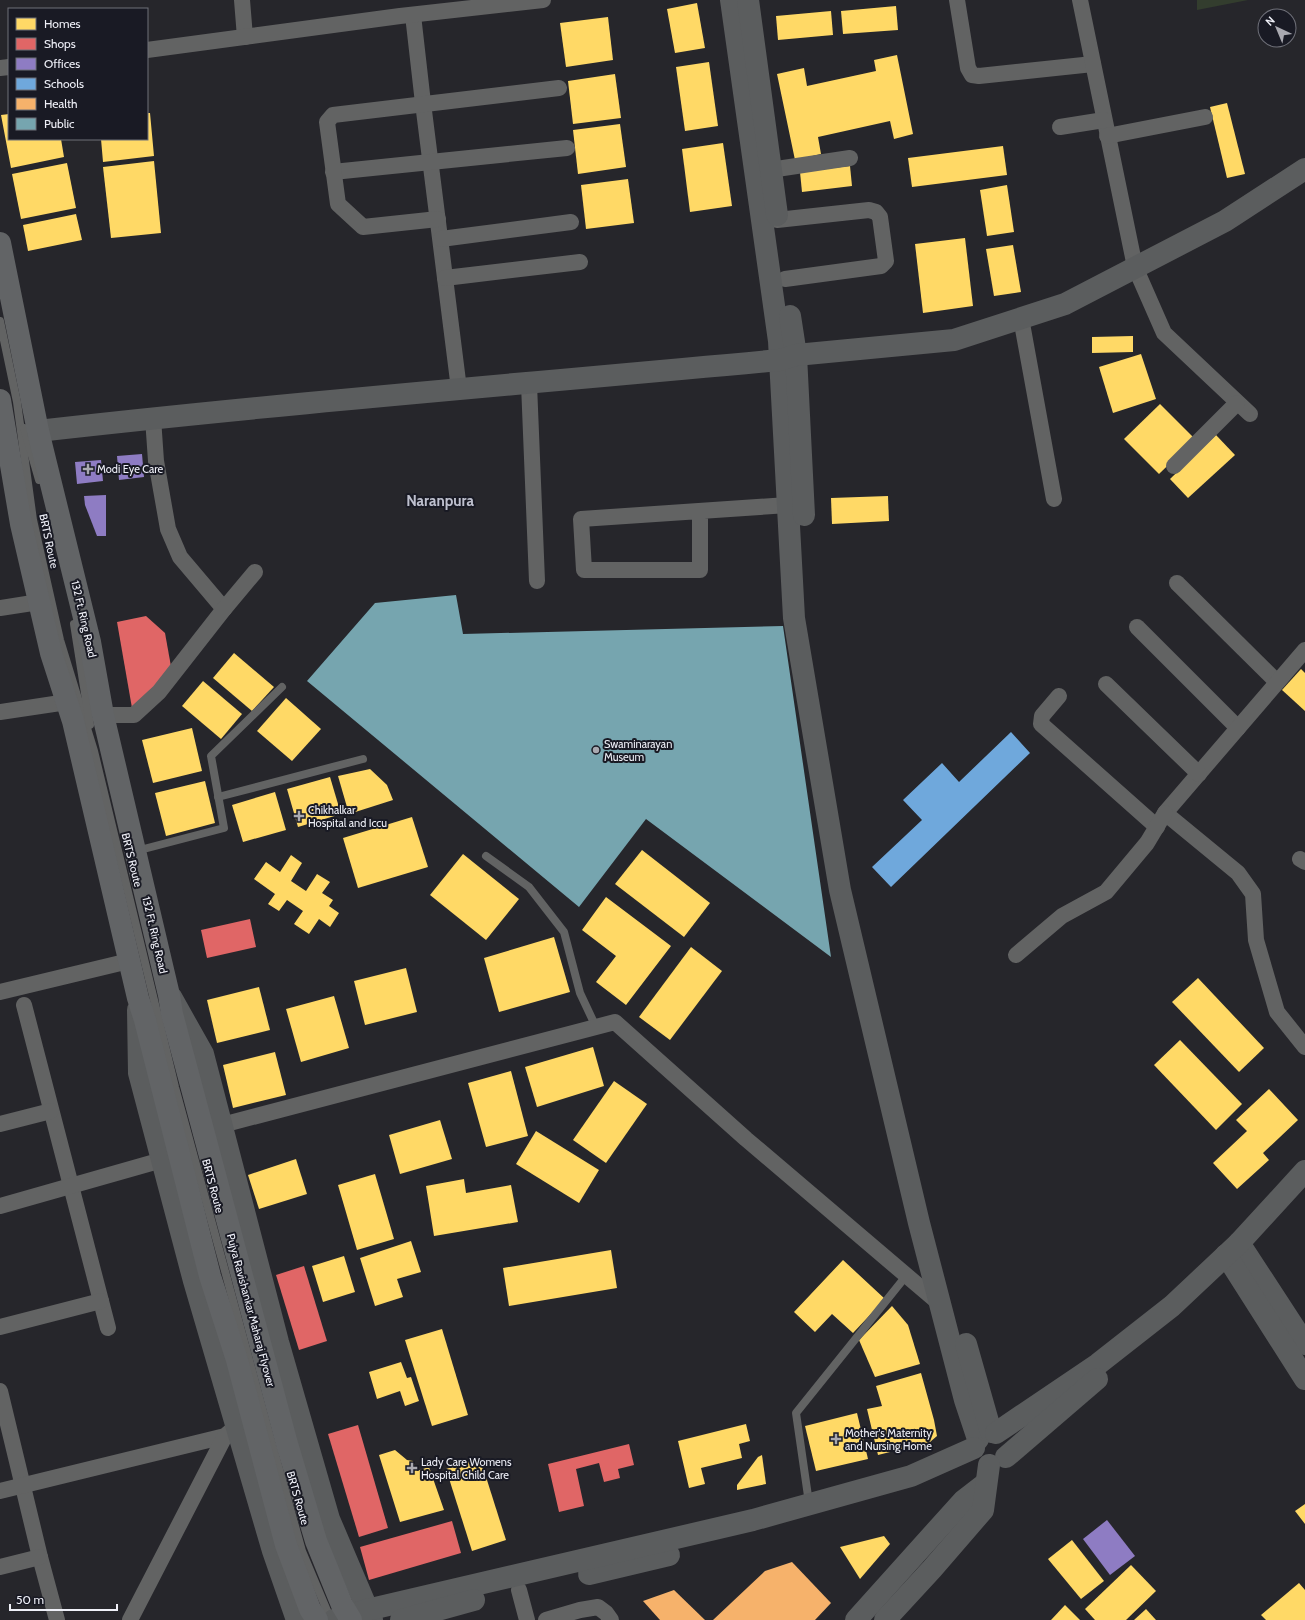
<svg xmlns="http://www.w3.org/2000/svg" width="1305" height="1620" font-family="Cabin,sans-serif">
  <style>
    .green { fill: #333d2e }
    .homes { fill: #ffd966 }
    .shops { fill: #e06666 }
    .offices { fill: #8e7cc3 }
    .schools { fill: #6fa8dc }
    .health { fill: #f6b26b }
    .public { fill: #76a5af }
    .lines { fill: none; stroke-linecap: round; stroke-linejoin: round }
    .lane { stroke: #626363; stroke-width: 8 }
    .street { stroke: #626363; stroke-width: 16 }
    .secondary { stroke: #5b5d5e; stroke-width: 22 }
    .primary { stroke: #626466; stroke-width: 22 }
    .poi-dot { fill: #a9a9b0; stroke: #191a24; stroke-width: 1.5 }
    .labels { text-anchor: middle; stroke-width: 4; stroke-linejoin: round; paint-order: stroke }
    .poi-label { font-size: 11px; fill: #eff0f8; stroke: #191a24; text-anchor: start }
    .street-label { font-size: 11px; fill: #eff0f8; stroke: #191a24 }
    .district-label { font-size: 15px; font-weight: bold; fill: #bec0ce; stroke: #191a24 }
  </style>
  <rect width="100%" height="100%" fill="#26262b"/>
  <path class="green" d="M 1197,0 L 1248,0 L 1197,10 Z"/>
  <g class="homes">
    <path d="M 697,3 L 705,48 L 675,53 L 667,9 Z"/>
    <path d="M 896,6 L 898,30 L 843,34 L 841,11 Z"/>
    <path d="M 831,11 L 833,35 L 778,40 L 776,16 Z"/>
    <path d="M 608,17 L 613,60 L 566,67 L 560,23 Z"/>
    <path d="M 897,55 L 913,134 L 894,139 L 890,121 L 818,137 L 821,154 L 795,160 L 777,74 L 804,68 L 807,86 L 876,71 L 874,60 Z"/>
    <path d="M 709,62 L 718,126 L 685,131 L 676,67 Z"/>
    <path d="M 615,74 L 621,118 L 573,124 L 568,81 Z"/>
    <path d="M 1227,103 L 1245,174 L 1227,178 L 1210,107 Z"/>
    <path d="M 147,113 L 150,113 L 154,156 L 103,162 L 101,139 L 147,139 Z"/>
    <path d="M 9,114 L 9,139 L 61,139 L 64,157 L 11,168 L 1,115 Z"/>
    <path d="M 620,124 L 626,167 L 578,174 L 573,130 Z"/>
    <path d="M 723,143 L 732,206 L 690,212 L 682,149 Z"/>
    <path d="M 1003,146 L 1007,175 L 912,187 L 908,158 Z"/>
    <path d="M 154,161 L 161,233 L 111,238 L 103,167 Z"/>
    <path d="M 67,163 L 76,208 L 21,219 L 12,174 Z"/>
    <path d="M 850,166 L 852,186 L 802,192 L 800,172 Z"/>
    <path d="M 628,179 L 634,223 L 586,229 L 581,185 Z"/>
    <path d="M 1007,185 L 1014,232 L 987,236 L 980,190 Z"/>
    <path d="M 76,214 L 82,240 L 28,251 L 23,225 Z"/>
    <path d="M 965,238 L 973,306 L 923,313 L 915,244 Z"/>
    <path d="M 1013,245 L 1021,292 L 994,296 L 986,249 Z"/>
    <path d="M 1133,336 L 1133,352 L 1092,353 L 1092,337 Z"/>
    <path d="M 1141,354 L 1156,399 L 1113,413 L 1099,367 Z"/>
    <path d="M 1160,404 L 1195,439 L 1159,474 L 1124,439 Z"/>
    <path d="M 1216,435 L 1235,455 L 1188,498 L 1170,479 Z"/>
    <path d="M 888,496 L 889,521 L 832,524 L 831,498 Z"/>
    <path d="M 234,653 L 274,687 L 252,711 L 213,678 Z"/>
    <path d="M 1301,669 L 1305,673 L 1305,711 L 1282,690 Z"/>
    <path d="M 203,681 L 242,714 L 221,739 L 182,706 Z"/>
    <path d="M 286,698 L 321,729 L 292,761 L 257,731 Z"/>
    <path d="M 192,728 L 202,771 L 153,783 L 142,740 Z"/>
    <path d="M 370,769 L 387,785 L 393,800 L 349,814 L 338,776 Z"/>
    <path d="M 330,777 L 341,814 L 298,827 L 287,789 Z"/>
    <path d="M 205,781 L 215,823 L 166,836 L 155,793 Z"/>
    <path d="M 275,792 L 286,830 L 243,842 L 232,805 Z"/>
    <path d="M 412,817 L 428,867 L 358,888 L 343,838 Z"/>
    <path d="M 642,850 L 710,903 L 684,937 L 615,884 Z"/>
    <path d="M 463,854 L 519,899 L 486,940 L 430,895 Z"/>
    <path d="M 291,855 L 302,863 L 291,881 L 306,891 L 317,874 L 330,882 L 322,893 L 333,900 L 329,906 L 339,913 L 330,927 L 319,919 L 309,934 L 294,924 L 303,911 L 287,900 L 279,911 L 268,904 L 275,894 L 254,879 L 266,862 L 280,872 Z"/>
    <path d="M 606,897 L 671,946 L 626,1005 L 596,982 L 616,956 L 582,930 Z"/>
    <path d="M 554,937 L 570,992 L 499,1012 L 484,958 Z"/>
    <path d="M 691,947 L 722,971 L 670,1040 L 639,1017 Z"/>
    <path d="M 406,968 L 417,1012 L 365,1025 L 354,981 Z"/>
    <path d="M 1198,978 L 1264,1048 L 1239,1072 L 1172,1002 Z"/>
    <path d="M 259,987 L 270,1030 L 217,1043 L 207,1000 Z"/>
    <path d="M 334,996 L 349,1048 L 301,1062 L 286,1009 Z"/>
    <path d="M 1180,1040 L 1242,1104 L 1216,1130 L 1154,1065 Z"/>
    <path d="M 593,1047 L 604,1086 L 537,1107 L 525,1067 Z"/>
    <path d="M 275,1052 L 286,1095 L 233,1108 L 223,1065 Z"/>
    <path d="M 511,1071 L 528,1136 L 486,1147 L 468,1083 Z"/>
    <path d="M 614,1081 L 647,1104 L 606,1163 L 573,1140 Z"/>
    <path d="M 1269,1089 L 1298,1120 L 1263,1153 L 1269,1160 L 1237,1189 L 1213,1163 L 1247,1131 L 1236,1120 Z"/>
    <path d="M 440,1120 L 452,1159 L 400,1174 L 389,1135 Z"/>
    <path d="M 536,1131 L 599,1170 L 579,1203 L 516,1164 Z"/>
    <path d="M 296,1159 L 307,1194 L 259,1209 L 248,1175 Z"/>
    <path d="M 375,1174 L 394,1239 L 357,1250 L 338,1185 Z"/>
    <path d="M 464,1179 L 466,1193 L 511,1185 L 518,1222 L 434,1236 L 426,1186 Z"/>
    <path d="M 411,1241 L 421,1272 L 397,1279 L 403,1297 L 375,1306 L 360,1258 Z"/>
    <path d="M 611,1250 L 617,1288 L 509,1306 L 503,1268 Z"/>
    <path d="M 344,1256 L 355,1292 L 323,1302 L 312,1266 Z"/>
    <path d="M 843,1260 L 885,1299 L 853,1333 L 832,1314 L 815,1332 L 794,1312 Z"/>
    <path d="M 892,1306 L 908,1325 L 920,1364 L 875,1377 L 859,1340 Z"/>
    <path d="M 442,1329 L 468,1415 L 432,1426 L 405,1340 Z"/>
    <path d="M 401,1362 L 407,1378 L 411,1377 L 419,1401 L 405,1406 L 400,1391 L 377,1399 L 369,1372 Z"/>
    <path d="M 921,1373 L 934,1420 L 937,1436 L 930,1442 L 878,1455 L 867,1409 L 882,1406 L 876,1386 Z"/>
    <path d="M 857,1413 L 868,1459 L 816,1471 L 805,1426 Z"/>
    <path d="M 746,1424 L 750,1441 L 739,1444 L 742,1458 L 701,1468 L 705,1484 L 689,1488 L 678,1441 Z"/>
    <path d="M 395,1450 L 407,1460 L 413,1461 L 417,1471 L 429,1467 L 444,1510 L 400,1522 L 379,1455 Z"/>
    <path d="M 762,1455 L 766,1484 L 737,1490 L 737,1485 L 758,1457 Z"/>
    <path d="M 480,1458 L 506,1540 L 472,1551 L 446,1469 Z"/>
    <path d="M 1305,1504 L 1305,1524 L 1295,1511 Z"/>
    <path d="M 884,1536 L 890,1544 L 860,1579 L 840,1547 Z"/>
    <path d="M 1072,1540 L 1104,1581 L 1081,1599 L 1048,1559 Z"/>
    <path d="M 1131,1565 L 1156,1591 L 1126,1620 L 1095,1620 L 1085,1609 Z"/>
    <path d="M 1299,1583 L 1305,1590 L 1305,1620 L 1266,1620 L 1261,1615 Z"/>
    <path d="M 1065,1605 L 1080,1620 L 1051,1620 Z"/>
    <path d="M 1146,1609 L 1156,1620 L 1134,1620 Z"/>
  </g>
  <g class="shops">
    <path d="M 146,616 L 165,633 L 172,672 L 132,708 L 117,622 Z"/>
    <path d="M 250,919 L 256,947 L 207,958 L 201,930 Z"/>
    <path d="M 304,1266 L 327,1341 L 299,1350 L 276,1275 Z"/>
    <path d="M 358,1425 L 388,1528 L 359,1537 L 328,1434 Z"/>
    <path d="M 629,1444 L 634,1465 L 618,1469 L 620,1478 L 604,1482 L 599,1463 L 576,1469 L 584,1506 L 559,1512 L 548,1464 Z"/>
    <path d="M 452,1521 L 461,1553 L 369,1580 L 360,1547 Z"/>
  </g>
  <g class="offices">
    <path d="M 142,454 L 144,477 L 119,480 L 117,456 Z"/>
    <path d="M 101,460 L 103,481 L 77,484 L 75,462 Z"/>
    <path d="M 106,495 L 106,536 L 97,536 L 85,505 L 84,496 Z"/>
    <path d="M 1107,1520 L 1135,1556 L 1110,1575 L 1083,1539 Z"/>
  </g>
  <path class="schools" d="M 1011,732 L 1030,753 L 891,887 L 872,867 L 922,820 L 903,800 L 942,763 L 959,782 Z"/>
  <g class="health">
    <path d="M 792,1562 L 831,1603 L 815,1620 L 713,1620 L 765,1571 Z"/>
    <path d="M 674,1590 L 705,1620 L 660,1620 L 643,1601 Z"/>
  </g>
  <path class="public" d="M 456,595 L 463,634 L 783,626 L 831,957 L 646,819 L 579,907 L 307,681 L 375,603 Z"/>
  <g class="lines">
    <g class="lane">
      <path d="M 0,321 L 17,402 L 33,520 L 60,640 L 94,751 L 175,1087 L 269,1433 L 302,1551 L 331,1620"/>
      <path d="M 24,428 L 39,480"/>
      <path d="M 74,624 L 90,725"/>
      <path d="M 218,797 L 363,759"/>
      <path d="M 136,851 L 224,828 L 211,756 L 282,687"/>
      <path d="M 486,856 L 529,887 L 564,932 L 580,993 L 596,1027"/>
      <path d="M 809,1503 L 796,1413 L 906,1276"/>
    </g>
    <g class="street">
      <path d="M 242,0 L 245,37"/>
      <path d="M 957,0 L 968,68 L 972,75 L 979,76 L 1093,64"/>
      <path d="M 1080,0 L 1135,267 L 1164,333 L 1250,414"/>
      <path d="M 413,15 L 423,103 L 459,389"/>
      <path d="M 147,50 L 400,16 L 543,0"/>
      <path d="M 0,68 L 9,67"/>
      <path d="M 1060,127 L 1104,120"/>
      <path d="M 1107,136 L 1205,117"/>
      <path d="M 770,170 L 850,158"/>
      <path d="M 333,172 L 567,148"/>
      <path d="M 438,219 L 363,227 L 338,204 L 327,122 L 333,115 L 559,88"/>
      <path d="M 777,220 L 869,210 L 876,212 L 880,217 L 886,261 L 881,266 L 785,279"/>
      <path d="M 441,239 L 571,222"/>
      <path d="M 445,278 L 580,262"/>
      <path d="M 1021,318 L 1054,499"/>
      <path d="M 529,384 L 537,581"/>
      <path d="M 153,418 L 156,461 L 168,529 L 180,557 L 224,609"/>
      <path d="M 1174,466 L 1237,403"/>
      <path d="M 700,511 L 700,570 L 584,570 L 581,519 L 788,505"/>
      <path d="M 1177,583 L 1277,682"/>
      <path d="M 0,608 L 39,602"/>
      <path d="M 1137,627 L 1238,728"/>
      <path d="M 1305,650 L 1165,813 L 1238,873 L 1253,894 L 1256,940 L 1277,1012 L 1305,1047"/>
      <path d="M 1106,684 L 1199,774"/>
      <path d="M 1059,696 L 1042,716 L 1041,724 L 1157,827"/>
      <path d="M 0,712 L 67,702"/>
      <path d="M 103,715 L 134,715 L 159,692 L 224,609 L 255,572"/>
      <path d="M 1300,859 L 1305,862"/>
      <path d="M 1016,955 L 1062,916 L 1106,892 L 1147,843 L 1165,813"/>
      <path d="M 0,992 L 129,961"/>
      <path d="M 24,1005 L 108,1328"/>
      <path d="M 0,1124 L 51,1111"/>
      <path d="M 222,1125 L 615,1022 L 746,1139 L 940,1304"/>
      <path d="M 0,1206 L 162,1160"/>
      <path d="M 0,1327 L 101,1301"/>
      <path d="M 0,1391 L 40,1557 L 57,1620"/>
      <path d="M 0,1491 L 225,1436 L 237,1426"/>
      <path d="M 0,1567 L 40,1557"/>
      <path d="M 519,1590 L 527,1620"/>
      <path d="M 130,1620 L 225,1436"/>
      <path d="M 546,1620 L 580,1610 L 598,1607 L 606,1613 L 611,1620"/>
    </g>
    <g class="secondary">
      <path d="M 731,0 L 779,341 L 794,618 L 840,890 L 919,1223 L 965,1400 L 978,1439"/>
      <path d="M 748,0 L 777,215"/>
      <path d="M 790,316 L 796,355 L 804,515"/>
      <path d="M 38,431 C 285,403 533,383 780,360 L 796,355 L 954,340 L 1065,304 L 1225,221 L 1305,169"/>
      <path d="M 171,997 L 203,1054 L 278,1342 L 329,1519 L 372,1620"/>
      <path d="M 138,1010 L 139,1073 L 194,1281 L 273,1551 L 297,1620"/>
      <path d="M 1239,1243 L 1305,1344"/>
      <path d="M 1226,1255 L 1305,1379"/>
      <path d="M 966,1344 L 991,1432"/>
      <path d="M 996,1433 L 1098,1364 L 1172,1306 L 1239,1243 L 1305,1171"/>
      <path d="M 1006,1457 L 1097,1379"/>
      <path d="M 589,1574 L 669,1555"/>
      <path d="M 334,1620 L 367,1610 L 753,1520 L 911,1476 L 974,1448"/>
      <path d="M 401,1620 L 474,1600"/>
      <path d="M 856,1620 L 963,1501 L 985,1484"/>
      <path d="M 885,1620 L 932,1569 L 983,1510 L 989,1465"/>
    </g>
    <g class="primary">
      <path d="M 0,243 L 38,431 L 90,642 L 103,715 L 169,995 L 172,1014 L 287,1444 L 316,1541 L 342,1605 L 351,1620"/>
      <path d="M 0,400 L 21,524 L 51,653 L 73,721 L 138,998 L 145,1020 L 210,1276 L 237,1360 L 286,1545 L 310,1609 L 317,1620"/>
    </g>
  </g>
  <g class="poi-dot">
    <path d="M86 463h4v4h4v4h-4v4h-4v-4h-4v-4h4z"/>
    <circle cx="596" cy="750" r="4"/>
    <path d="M297 810h4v4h4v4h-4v4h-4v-4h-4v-4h4z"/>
    <path d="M834 1433h4v4h4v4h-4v4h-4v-4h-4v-4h4z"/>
    <path d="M410 1462h4v4h4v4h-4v4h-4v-4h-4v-4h4z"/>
  </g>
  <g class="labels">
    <g class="poi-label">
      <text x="97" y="473">Modi Eye Care</text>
      <text x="604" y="748">Swaminarayan<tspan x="604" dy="13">Museum</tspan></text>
      <text x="308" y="814">Chikhalkar<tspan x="308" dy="13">Hospital and Iccu</tspan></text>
      <text x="845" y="1437">Mother's Maternity<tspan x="845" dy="13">and Nursing Home</tspan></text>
      <text x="421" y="1466">Lady Care Womens<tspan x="421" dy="13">Hospital Child Care</tspan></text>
    </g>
    <g class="street-label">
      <text transform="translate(49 541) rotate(78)" y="4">BRTS Route</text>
      <text transform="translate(84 619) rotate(77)" y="4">132 Ft. Ring Road</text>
      <text transform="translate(132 860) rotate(76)" y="4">BRTS Route</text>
      <text transform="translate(155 935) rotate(77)" y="4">132 Ft. Ring Road</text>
      <text transform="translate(213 1186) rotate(75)" y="4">BRTS Route</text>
      <text transform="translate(251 1310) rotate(75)" y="4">Pujya Ravishankar Maharaj Flyover</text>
      <text transform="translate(298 1498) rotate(74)" y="4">BRTS Route</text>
    </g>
    <g class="district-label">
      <text x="440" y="506">Naranpura</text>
    </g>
  </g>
  <rect x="8" y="8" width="140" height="132" fill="#191a24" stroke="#6f7079"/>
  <rect x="16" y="18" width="20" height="12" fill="#ffd966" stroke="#6f7079"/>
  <text x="44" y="28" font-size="12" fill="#eff0f8">Homes</text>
  <rect x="16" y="38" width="20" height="12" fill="#e06666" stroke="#6f7079"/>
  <text x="44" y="48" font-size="12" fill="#eff0f8">Shops</text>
  <rect x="16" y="58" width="20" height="12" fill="#8e7cc3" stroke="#6f7079"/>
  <text x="44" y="68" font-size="12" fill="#eff0f8">Offices</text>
  <rect x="16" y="78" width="20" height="12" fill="#6fa8dc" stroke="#6f7079"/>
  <text x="44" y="88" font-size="12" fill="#eff0f8">Schools</text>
  <rect x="16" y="98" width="20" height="12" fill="#f6b26b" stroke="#6f7079"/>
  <text x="44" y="108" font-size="12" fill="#eff0f8">Health</text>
  <rect x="16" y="118" width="20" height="12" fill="#76a5af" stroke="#6f7079"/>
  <text x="44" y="128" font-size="12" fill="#eff0f8">Public</text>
  <g transform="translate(1277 28) rotate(316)"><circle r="19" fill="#191a24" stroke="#6f7079"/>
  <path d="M0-3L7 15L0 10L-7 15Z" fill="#a9a9b0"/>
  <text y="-6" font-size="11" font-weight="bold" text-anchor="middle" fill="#eff0f8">N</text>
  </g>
  <path d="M10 1604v6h107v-6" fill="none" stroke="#eff0f8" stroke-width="2"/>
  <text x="16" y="1604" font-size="12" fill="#eff0f8" stroke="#191a24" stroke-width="3" paint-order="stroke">50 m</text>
</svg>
